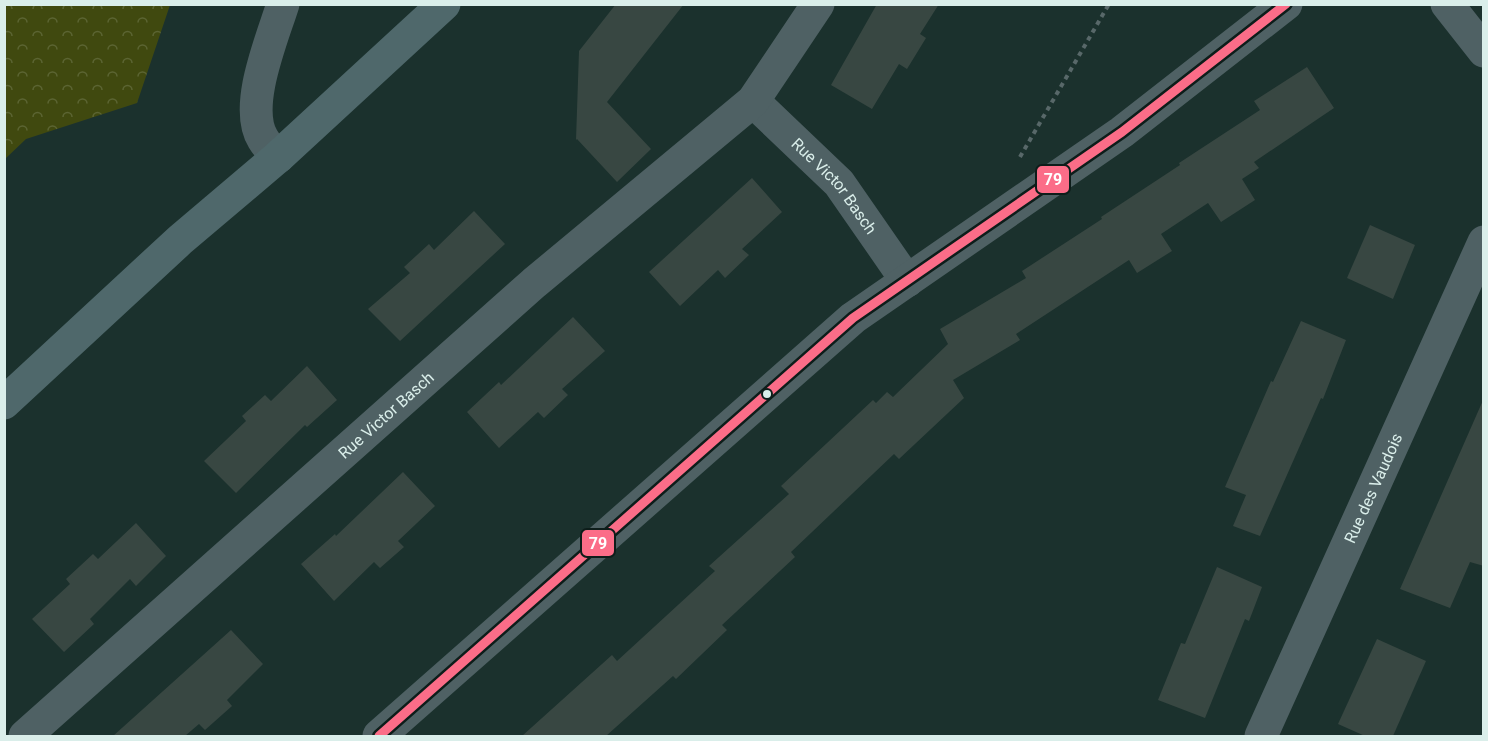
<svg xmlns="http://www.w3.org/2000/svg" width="1488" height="741" font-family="Roboto,sans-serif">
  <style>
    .forest { fill: url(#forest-crowns) }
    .building { fill: #384742 }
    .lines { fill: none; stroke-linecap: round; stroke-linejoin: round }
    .path { stroke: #586869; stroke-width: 4; stroke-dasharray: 4.5 4.5; stroke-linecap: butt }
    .minor { stroke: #4f6164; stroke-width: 33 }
    .major { stroke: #4f686b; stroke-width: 33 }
    .bus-1-casing { stroke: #0d1d1a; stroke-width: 14 }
    .bus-1 { stroke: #fb6d88; stroke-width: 9 }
    .bus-dot { fill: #daeeea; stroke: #0d1d1a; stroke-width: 2 }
    .labels { text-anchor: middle; stroke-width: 4.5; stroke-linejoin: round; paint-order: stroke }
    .street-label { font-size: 16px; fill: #daeeea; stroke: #0d1d1a }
    .line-badge { stroke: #0d1d1a; stroke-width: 2 }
    .badge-label { font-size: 16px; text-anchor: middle; font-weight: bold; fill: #fff }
  </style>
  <defs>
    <pattern id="forest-crowns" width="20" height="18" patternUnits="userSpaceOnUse" patternTransform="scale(1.5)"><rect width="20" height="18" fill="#40490f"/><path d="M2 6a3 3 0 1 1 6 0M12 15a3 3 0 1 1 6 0" fill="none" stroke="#5b6432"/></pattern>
  </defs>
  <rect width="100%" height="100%" fill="#1b312d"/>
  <path class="forest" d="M 5,4 L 170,4 L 170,5 L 137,103 L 26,139 L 5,159 Z"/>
  <g class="building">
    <path d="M 616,4 L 684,4 L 607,102 L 651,149 L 617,182 L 577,139 L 576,140 L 579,51 Z"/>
    <path d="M 877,4 L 939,4 L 920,34 L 926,38 L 907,69 L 899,64 L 872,109 L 831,85 Z"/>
    <path d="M 1307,67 L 1334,108 L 1254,162 L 1259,168 L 1242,179 L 1255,200 L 1221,222 L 1208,203 L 1161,234 L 1172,251 L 1137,273 L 1129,260 L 1016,334 L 1020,340 L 953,380 L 964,398 L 899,459 L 894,454 L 791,552 L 795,557 L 722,625 L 727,630 L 676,679 L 673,676 L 606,736 L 522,736 L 612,655 L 617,661 L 715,571 L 709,566 L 789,494 L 781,486 L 873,400 L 876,403 L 887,392 L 893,397 L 948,344 L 940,329 L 1026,278 L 1022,271 L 1102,219 L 1101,217 L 1180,165 L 1179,163 L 1260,110 L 1254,101 Z"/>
    <path d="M 752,178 L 782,212 L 742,249 L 749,255 L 725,278 L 718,270 L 680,306 L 649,272 Z"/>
    <path d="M 474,211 L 505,244 L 400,341 L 368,309 L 410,273 L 404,267 L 429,244 L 434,250 Z"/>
    <path d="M 1370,225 L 1415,245 L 1393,299 L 1347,278 Z"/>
    <path d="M 573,317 L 605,351 L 562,389 L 568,395 L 544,418 L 538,412 L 499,448 L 467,412 L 499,382 L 501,385 Z"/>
    <path d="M 1301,321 L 1346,340 L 1323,399 L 1321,398 L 1260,536 L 1233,526 L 1246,495 L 1225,487 L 1271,381 L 1273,382 Z"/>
    <path d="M 307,366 L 337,400 L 307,427 L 305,425 L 236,493 L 204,461 L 246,421 L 242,416 L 265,395 L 271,401 Z"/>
    <path d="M 1484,398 L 1484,566 L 1470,562 L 1450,608 L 1400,589 Z"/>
    <path d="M 403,472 L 435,506 L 398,541 L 404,547 L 380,568 L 374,562 L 334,601 L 301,564 L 335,534 L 336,536 Z"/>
    <path d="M 136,523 L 166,556 L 136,586 L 130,579 L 90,619 L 94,624 L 64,652 L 32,619 L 70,584 L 66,579 L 93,554 L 98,559 Z"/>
    <path d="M 1217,567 L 1262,587 L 1249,621 L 1245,619 L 1205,718 L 1158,700 L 1181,643 L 1185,644 Z"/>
    <path d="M 231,630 L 263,664 L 227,700 L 232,706 L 205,730 L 199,724 L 185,736 L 113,736 Z"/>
    <path d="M 1377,639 L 1426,661 L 1393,736 L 1365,736 L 1338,724 Z"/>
  </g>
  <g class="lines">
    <path class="path" d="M 1020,157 L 1109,4"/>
    <g class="minor">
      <path d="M 1447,4 L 1484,51"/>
      <path id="s1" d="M 753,101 L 839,183 L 907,281"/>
      <path d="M 278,157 C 273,152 267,146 263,139 C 243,107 272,39 283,4"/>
      <path id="s2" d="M 25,736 L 534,283 L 753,101 L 818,4"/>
      <path d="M 379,736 L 853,318 L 1122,132 L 1286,4"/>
      <path id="s3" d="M 1261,736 L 1484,242"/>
    </g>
    <path class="major" d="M 4,403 L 180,240 L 278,157 L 444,4"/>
    <defs>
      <path id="bus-1" d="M 379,736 L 853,318 L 1122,132 L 1286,4"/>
    </defs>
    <use href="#bus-1" class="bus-1-casing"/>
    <use href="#bus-1" class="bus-1"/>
  </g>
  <circle class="bus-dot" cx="767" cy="394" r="5"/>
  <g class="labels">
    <g class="street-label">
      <text dy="6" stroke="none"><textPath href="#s1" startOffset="118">Rue Victor Basch</textPath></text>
      <text dy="6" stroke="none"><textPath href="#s2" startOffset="483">Rue Victor Basch</textPath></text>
      <text dy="6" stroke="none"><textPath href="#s3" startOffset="272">Rue des Vaudois</textPath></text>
    </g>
  </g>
  <g class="line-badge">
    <rect x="1036" y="165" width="34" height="29" rx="6" fill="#fb6d88"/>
    <rect x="581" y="529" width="34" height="28" rx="6" fill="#fb6d88"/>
  </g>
  <g class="badge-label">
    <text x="1053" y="185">79</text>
    <text x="598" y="549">79</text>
  </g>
  <rect width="1488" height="741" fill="none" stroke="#daeeea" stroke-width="12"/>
</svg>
